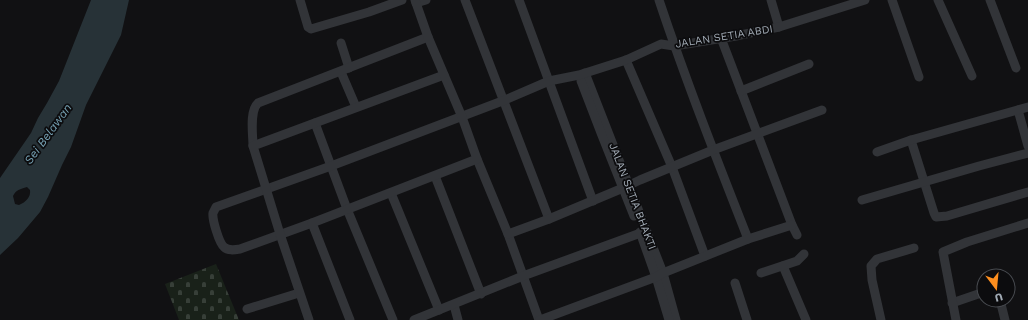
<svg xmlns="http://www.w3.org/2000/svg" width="1028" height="320" font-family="'Work Sans',sans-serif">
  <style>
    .cemetery { fill: url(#cemetery-stones) }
    .water { fill: #273237; fill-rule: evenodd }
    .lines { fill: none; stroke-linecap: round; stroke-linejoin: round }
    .minor { stroke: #323438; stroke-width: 9 }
    .labels { text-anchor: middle; stroke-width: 3.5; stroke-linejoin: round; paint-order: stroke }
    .street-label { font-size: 11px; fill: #a1aab4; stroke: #0c0c0e }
    .water-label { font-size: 12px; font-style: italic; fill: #75a0b2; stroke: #0c0c0e }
  </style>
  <defs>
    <pattern id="cemetery-stones" width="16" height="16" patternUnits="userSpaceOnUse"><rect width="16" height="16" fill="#192119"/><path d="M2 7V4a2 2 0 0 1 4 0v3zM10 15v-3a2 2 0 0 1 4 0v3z" fill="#373f38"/></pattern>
  </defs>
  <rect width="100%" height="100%" fill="#111113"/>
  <path class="cemetery" d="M 216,264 L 239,320 L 179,320 L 165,284 Z"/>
  <path class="water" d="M 91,0 L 129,0 L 121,35 L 86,105 L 71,147 L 62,165 L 48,197 L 40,212 L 18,238 L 0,255 L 0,178 L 31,133 L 38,118 L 47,103 L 59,81 ZM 27,187 L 30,190 C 31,197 26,202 19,205 L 15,204 L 13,196 C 16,190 20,189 27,187 Z"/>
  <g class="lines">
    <g class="minor">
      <path d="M 300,0 L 308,27 L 311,29 L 369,12 L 402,0"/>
      <path d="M 465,0 L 549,219"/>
      <path d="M 519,0 L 593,201"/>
      <path d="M 659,0 C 686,81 717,160 748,239"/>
      <path d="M 771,0 L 779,27"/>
      <path d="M 892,0 L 919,77"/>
      <path d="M 938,0 L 972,76"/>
      <path d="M 990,0 L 1016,68"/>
      <path d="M 416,3 L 426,0"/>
      <path d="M 721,38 L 792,225 L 797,235"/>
      <path d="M 341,43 L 349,68"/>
      <path d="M 626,60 L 672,167 L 705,256"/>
      <path d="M 341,72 L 356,107"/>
      <path d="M 585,73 L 663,273 L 676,320"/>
      <path d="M 581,81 L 601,133 L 634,216"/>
      <path d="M 741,91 L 809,64"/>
      <path d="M 1018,110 L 1028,146"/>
      <path d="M 315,123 L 347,209 L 393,320"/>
      <path d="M 911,140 L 934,213 L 936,217 L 947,216 L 1028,192"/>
      <path d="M 253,146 C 253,135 249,111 258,103 L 428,37"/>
      <path d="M 877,152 L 911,140 L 1028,107"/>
      <path d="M 477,159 L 508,234 L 539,320"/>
      <path d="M 435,176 L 481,294"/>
      <path d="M 391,193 L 439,310"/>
      <path d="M 862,200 L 979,166 L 1028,153"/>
      <path d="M 312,223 L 240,249 C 234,250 228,251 224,247 C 219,243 212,219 213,213 C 214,211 215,209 216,207 L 331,166 L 505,100 L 549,81 L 579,75 L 626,60 L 661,44 L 674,46 L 736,36 L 779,27 L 865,0"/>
      <path d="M 640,232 L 656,277 L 669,320"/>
      <path d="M 508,234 L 549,219 L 623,188 L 640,180 L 713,150 L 822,110"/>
      <path d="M 783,266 L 806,320"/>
      <path d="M 761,273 L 797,261 L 804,254"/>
      <path d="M 735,283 L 747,320"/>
      <path d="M 1000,300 L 1005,320"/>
      <path d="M 952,303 L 984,292"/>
      <path d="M 454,305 L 458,320"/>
      <path d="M 247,309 L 299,293"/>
      <path d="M 309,320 L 280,234 L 253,146 L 444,75"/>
      <path d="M 350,320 L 312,223 L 477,159 L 462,117 L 428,37 L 415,0"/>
      <path d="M 414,320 L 523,276 L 646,231"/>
      <path d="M 540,320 L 656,277 L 663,273 L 748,239 L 792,225"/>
      <path d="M 881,320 L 872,280 L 871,266 L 877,259 L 914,248"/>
      <path d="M 956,320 L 943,252 L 967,242 L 1028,223"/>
    </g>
  </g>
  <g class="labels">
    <g class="street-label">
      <text transform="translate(724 36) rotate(-9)" y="4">JALAN SETIA ABDI</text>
      <text transform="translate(633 196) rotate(69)" y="4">JALAN SETIA BHAKTI</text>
    </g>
    <g class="water-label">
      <text transform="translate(48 134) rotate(-54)" y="4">Sei Belawan</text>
    </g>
  </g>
  <g transform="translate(996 288) rotate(164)"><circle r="19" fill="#0c0c0e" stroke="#484b50"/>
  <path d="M0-3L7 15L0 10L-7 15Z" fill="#fd8e1e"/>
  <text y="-6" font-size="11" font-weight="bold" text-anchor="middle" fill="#a1aab4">U</text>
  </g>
</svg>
